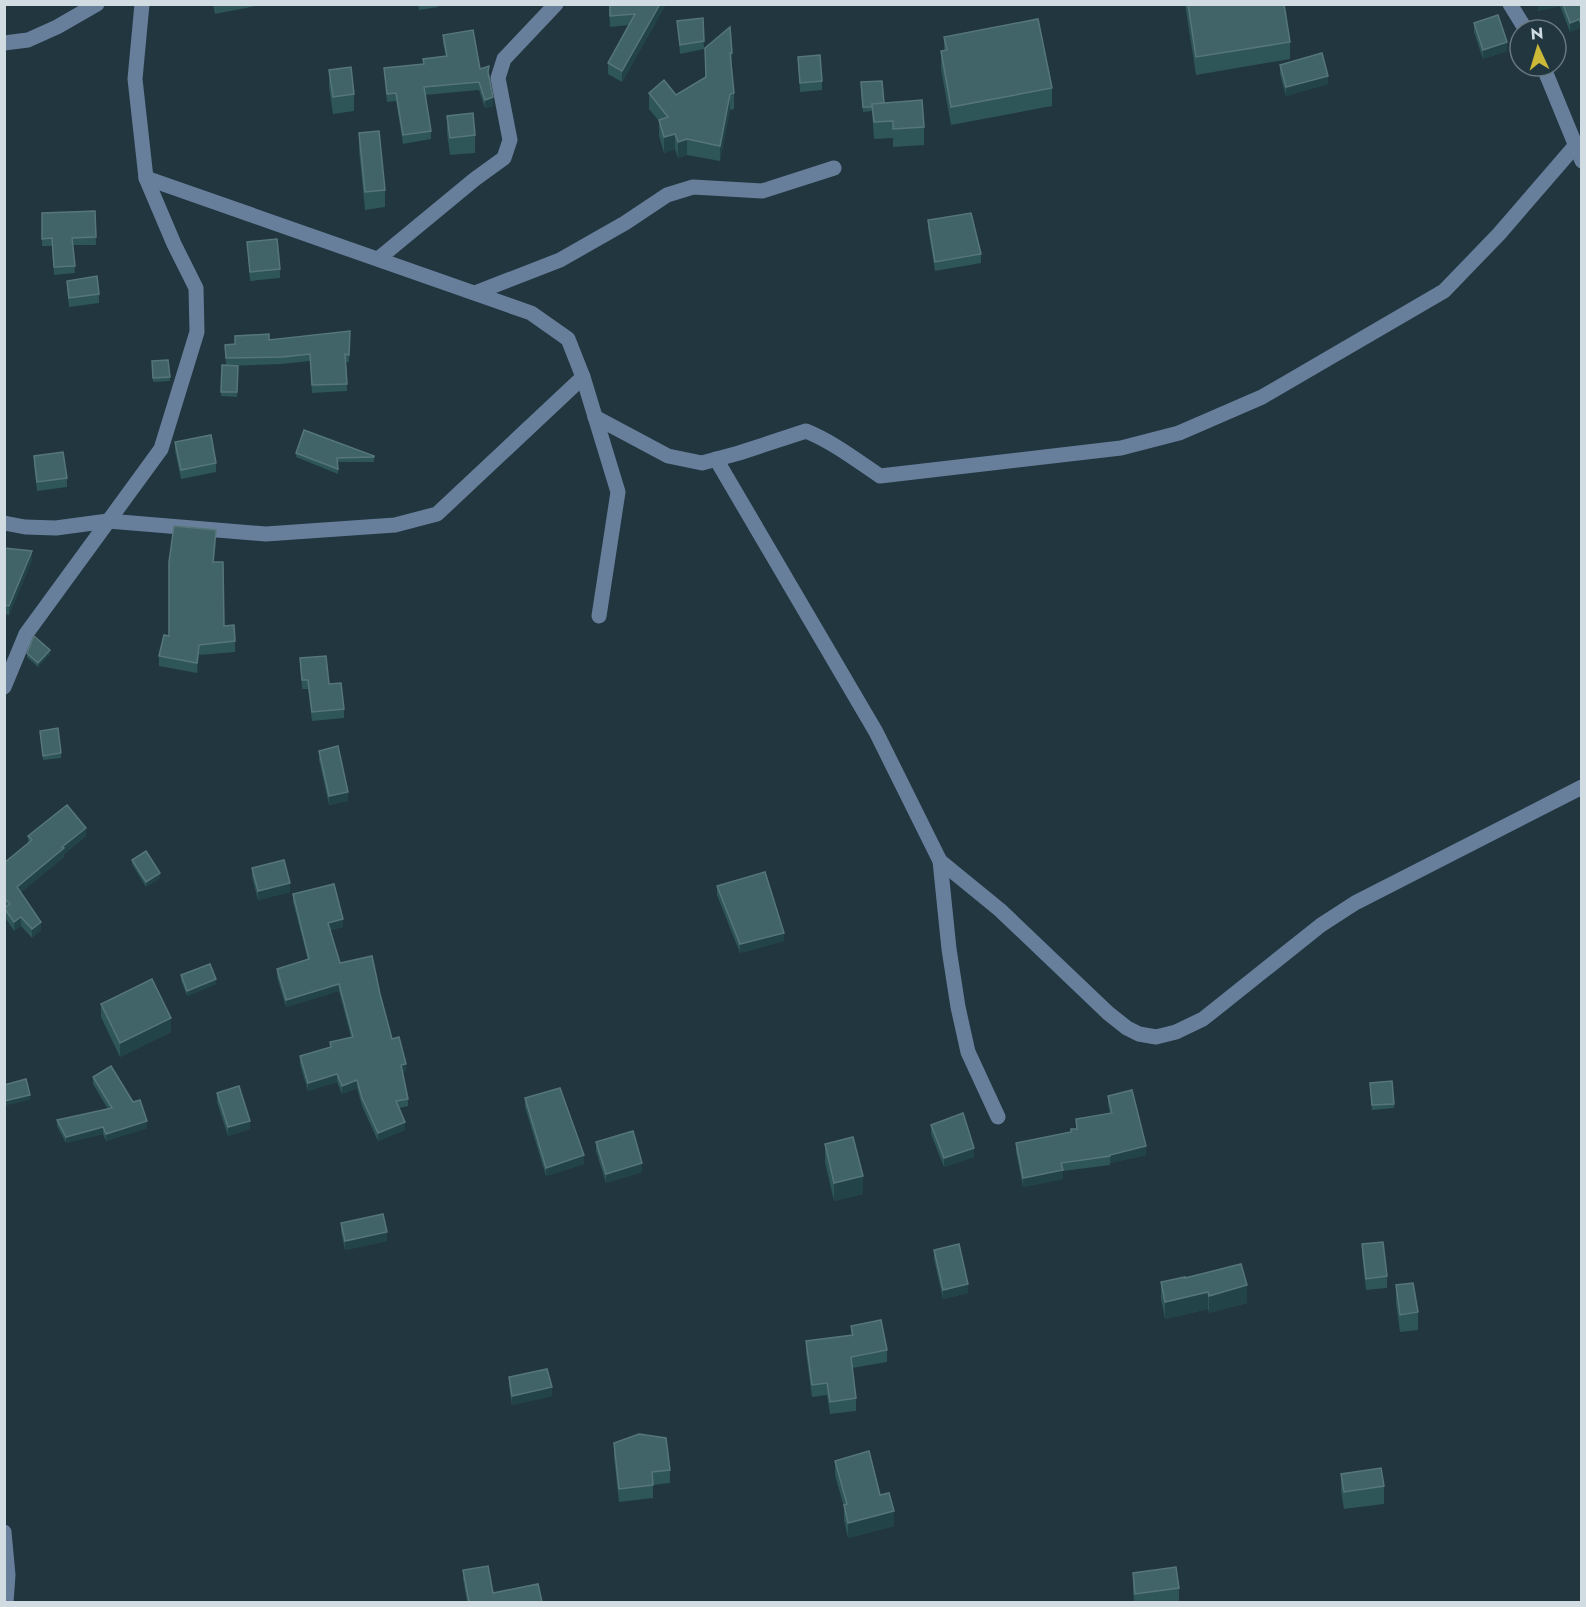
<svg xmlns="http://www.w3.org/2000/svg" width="1586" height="1607" font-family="Jost,sans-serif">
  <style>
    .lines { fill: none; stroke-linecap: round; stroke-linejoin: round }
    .minor { stroke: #677f9b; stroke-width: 15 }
    .wall { fill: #2e5558 }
    .shaded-wall { fill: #224348 }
    .building { fill: #406467; stroke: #56767a; stroke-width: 1.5 }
  </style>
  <rect width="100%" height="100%" fill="#21363f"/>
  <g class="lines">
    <g class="minor">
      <path d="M 1510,4 L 1526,30"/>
      <path d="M 4,43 L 28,40 L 57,27 L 97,4"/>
      <path d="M 1543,66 L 1582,161"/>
      <path d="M 146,178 L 531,313 L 568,339 L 583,377 L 618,492 L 599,616"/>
      <path d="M 378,259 L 475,179 L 504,158 L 510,140 L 498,78 L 504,59 L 556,4"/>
      <path d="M 475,293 L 560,260 L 625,223 L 667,195 L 693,187 L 762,191 L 834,168"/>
      <path d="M 595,417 L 668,456 L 702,463 L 739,453 L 806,431 C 833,442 856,460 880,476 L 1121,448 L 1179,433 L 1262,397 L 1444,291 L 1499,234 L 1575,146"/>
      <path d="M 716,459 L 876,732 L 940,861 L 949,949 L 958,1007 L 968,1052 L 998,1117"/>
      <path d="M 4,523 L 25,527 L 56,528 L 108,521 L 266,534 L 395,525 L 437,514 L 583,377"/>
      <path d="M 4,687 L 26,634 L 161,449 L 197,332 L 196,288 L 174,244 L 146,178 L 135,79 L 142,4"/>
      <path d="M 940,861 L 1000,910 L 1108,1013 L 1127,1028 L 1139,1034 L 1156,1037 L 1176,1032 L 1203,1019 L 1321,925 L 1355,903 L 1582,787"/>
      <path d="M 4,1532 L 8,1575 L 6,1602"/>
    </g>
  </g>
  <g class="wall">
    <path d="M 213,4 L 267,4 L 215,14 Z"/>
    <path d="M 418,4 L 438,4 L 438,7 L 419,10 Z"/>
    <path d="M 609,4 L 666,4 L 622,82 L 608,74 L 608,63 L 629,25 L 610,27 Z"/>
    <path d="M 1185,4 L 1284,4 L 1290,42 L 1290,59 L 1196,75 Z"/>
    <path d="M 1538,4 L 1581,4 L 1580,29 L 1580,28 L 1570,32 L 1560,6 L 1538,11 Z"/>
    <path d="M 703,18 L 704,49 L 680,54 L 677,21 Z"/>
    <path d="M 1474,23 L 1507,51 L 1483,59 L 1474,32 Z"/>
    <path d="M 443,35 L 480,69 L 489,74 L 493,106 L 485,108 L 479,90 L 425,95 L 431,131 L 431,139 L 403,144 L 396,101 L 387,102 L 384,68 L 423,64 L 423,59 L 446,57 L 443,43 Z"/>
    <path d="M 944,37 L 1052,88 L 1052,106 L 951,125 L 941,69 L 941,51 L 944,51 Z"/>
    <path d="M 705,48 L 732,53 L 731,69 L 734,93 L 734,109 L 730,110 L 720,161 L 687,155 L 678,158 L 675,149 L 664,153 L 659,136 L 659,121 L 649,109 L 649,93 L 676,95 L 705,78 Z"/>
    <path d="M 798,57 L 822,81 L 822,90 L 800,92 Z"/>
    <path d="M 1280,65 L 1328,84 L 1286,96 L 1280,74 Z"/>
    <path d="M 329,70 L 354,94 L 354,111 L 333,114 L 329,87 Z"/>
    <path d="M 861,87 L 884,103 L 924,127 L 924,145 L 893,147 L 893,138 L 874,139 L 872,111 L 863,112 Z"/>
    <path d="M 447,116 L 475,135 L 475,153 L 450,155 L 447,133 Z"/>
    <path d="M 359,133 L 385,190 L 385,207 L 365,210 L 359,150 Z"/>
    <path d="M 95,211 L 96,245 L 73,245 L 75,273 L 54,275 L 52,246 L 42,246 L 42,213 Z"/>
    <path d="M 928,220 L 981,254 L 981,263 L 935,271 L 928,229 Z"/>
    <path d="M 247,242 L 280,269 L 280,278 L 250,281 Z"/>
    <path d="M 67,281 L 99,294 L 99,303 L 69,307 L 67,289 Z"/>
    <path d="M 350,331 L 349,362 L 346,362 L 347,391 L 312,393 L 310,361 L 282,364 L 227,366 L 238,366 L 237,397 L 221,396 L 222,365 L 226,366 L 225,345 Z"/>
    <path d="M 168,360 L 170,381 L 153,382 L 152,361 Z"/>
    <path d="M 175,442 L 216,463 L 216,472 L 181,479 L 175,451 Z"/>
    <path d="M 296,453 L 374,456 L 374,462 L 338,462 L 338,474 L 296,457 Z"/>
    <path d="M 34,456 L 67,478 L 67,487 L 37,491 L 34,465 Z"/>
    <path d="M 216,541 L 214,562 L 224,626 L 235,641 L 235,652 L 199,655 L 197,673 L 159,666 L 159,656 Z"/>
    <path d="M 4,548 L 32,560 L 9,615 L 4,614 Z"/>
    <path d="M 27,653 L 50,654 L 38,667 L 27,657 Z"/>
    <path d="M 300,658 L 329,684 L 344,709 L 344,718 L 312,721 L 308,689 L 302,689 Z"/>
    <path d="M 40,731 L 61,753 L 61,758 L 43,760 Z"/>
    <path d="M 319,751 L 348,801 L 329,805 L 319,760 Z"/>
    <path d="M 28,836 L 86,836 L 64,854 L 64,857 L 21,892 L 41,930 L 32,938 L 21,926 L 14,931 L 4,916 L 5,907 L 4,863 L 28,843 Z"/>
    <path d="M 132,860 L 160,878 L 146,887 L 132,864 Z"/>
    <path d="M 252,868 L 290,892 L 258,900 L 252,877 Z"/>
    <path d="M 717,886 L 784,941 L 740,953 L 717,895 Z"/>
    <path d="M 293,894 L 343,927 L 330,930 L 340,963 L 380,994 L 392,1039 L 406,1071 L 402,1072 L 408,1099 L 408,1106 L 399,1108 L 405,1130 L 378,1141 L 362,1106 L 357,1088 L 342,1094 L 337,1082 L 308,1091 L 300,1064 L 300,1056 L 330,1048 L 330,1042 L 351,1037 L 339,991 L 286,1007 L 277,977 L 277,969 L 308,960 L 293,902 Z"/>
    <path d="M 181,975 L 216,984 L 187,996 L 181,980 Z"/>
    <path d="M 101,1004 L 171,1032 L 120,1057 L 101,1017 Z"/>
    <path d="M 93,1077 L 147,1128 L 106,1141 L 103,1134 L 66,1143 L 57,1126 L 57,1120 L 108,1109 L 93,1084 Z"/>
    <path d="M 1370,1088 L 1394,1104 L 1394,1108 L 1372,1110 Z"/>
    <path d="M 217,1093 L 250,1129 L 228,1136 L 217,1102 Z"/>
    <path d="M 1108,1096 L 1146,1155 L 1110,1163 L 1110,1165 L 1063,1171 L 1063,1179 L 1023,1187 L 1016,1152 L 1016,1143 L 1071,1132 L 1077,1129 L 1076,1119 L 1110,1114 L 1108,1104 Z"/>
    <path d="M 525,1098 L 584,1164 L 546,1176 L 525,1107 Z"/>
    <path d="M 931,1125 L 974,1157 L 944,1167 L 931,1134 Z"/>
    <path d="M 596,1142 L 642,1172 L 606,1183 L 596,1151 Z"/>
    <path d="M 825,1144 L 863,1194 L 834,1201 L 825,1162 Z"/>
    <path d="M 341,1223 L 387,1241 L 345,1250 L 341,1232 Z"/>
    <path d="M 1362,1244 L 1387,1276 L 1387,1288 L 1366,1290 L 1362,1255 Z"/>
    <path d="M 934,1250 L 968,1293 L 943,1299 L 934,1259 Z"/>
    <path d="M 1185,1278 L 1247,1303 L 1209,1313 L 1208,1309 L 1165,1319 L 1161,1299 L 1161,1282 Z"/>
    <path d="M 1396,1285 L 1418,1312 L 1418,1330 L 1400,1332 L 1396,1303 Z"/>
    <path d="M 851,1326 L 887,1350 L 887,1362 L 852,1368 L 856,1398 L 856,1411 L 830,1414 L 827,1395 L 812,1397 L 806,1353 L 806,1341 L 851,1335 Z"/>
    <path d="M 509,1377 L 552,1396 L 512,1405 L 509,1386 Z"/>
    <path d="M 614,1443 L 670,1470 L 670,1483 L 653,1485 L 653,1498 L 619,1502 L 614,1457 Z"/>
    <path d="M 835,1461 L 880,1495 L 894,1526 L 848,1538 L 844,1520 L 844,1507 L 835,1475 Z"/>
    <path d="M 1341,1474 L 1384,1486 L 1384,1504 L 1344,1509 L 1341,1491 Z"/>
    <path d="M 463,1570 L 493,1593 L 542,1602 L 467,1602 L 463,1579 Z"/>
    <path d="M 1133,1573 L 1179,1588 L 1179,1602 L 1134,1602 L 1133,1591 Z"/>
  </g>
  <g class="shaded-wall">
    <path d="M 660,4 L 666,4 L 622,82 L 622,71 Z"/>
    <path d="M 1538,4 L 1560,4 L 1560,6 L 1538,11 Z"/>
    <path d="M 1580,19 L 1580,28 L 1570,32 L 1570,23 Z"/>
    <path d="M 1507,42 L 1507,51 L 1483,59 L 1483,50 Z"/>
    <path d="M 1328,76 L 1328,84 L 1286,96 L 1286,87 Z"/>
    <path d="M 730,94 L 730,110 L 720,161 L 720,146 Z"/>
    <path d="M 493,97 L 493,106 L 485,108 L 485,100 Z"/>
    <path d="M 675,134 L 675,149 L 664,153 L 664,137 Z"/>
    <path d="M 687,139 L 687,155 L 678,158 L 678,142 Z"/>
    <path d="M 216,530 L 216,541 L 213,572 L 213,562 Z"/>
    <path d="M 32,551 L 32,560 L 9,615 L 9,606 Z"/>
    <path d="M 199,645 L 199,655 L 197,673 L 197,663 Z"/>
    <path d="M 50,650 L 50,654 L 38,667 L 38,663 Z"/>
    <path d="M 348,792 L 348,801 L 329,805 L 329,796 Z"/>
    <path d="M 86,828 L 86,836 L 64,854 L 64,857 L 17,896 L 17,887 L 62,847 Z"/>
    <path d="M 160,873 L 160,878 L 146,887 L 146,882 Z"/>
    <path d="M 290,883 L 290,892 L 258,900 L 258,891 Z"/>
    <path d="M 21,917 L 21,926 L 14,931 L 14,922 Z"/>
    <path d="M 343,919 L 343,927 L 328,930 L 328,923 Z"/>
    <path d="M 41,922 L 41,930 L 32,938 L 32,929 Z"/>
    <path d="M 784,933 L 784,941 L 740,953 L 740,944 Z"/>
    <path d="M 216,979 L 216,984 L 187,996 L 187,991 Z"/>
    <path d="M 339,984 L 339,991 L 286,1007 L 286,1000 Z"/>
    <path d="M 171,1018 L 171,1032 L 120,1057 L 120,1043 Z"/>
    <path d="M 406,1064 L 406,1071 L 401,1073 L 401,1065 Z"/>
    <path d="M 337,1074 L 337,1082 L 308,1091 L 308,1083 Z"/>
    <path d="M 357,1080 L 357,1088 L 342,1094 L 342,1086 Z"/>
    <path d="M 30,1095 L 30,1100 L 4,1106 L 4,1101 Z"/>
    <path d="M 147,1121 L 147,1128 L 106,1141 L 106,1134 Z"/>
    <path d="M 250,1121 L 250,1129 L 228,1136 L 228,1127 Z"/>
    <path d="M 405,1122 L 405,1130 L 378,1141 L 378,1133 Z"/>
    <path d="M 103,1127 L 103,1134 L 66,1143 L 66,1137 Z"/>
    <path d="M 1146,1146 L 1146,1155 L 1110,1163 L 1110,1155 Z"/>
    <path d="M 974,1148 L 974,1157 L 944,1167 L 944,1158 Z"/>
    <path d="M 584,1155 L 584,1164 L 546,1176 L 546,1168 Z"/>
    <path d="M 642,1163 L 642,1172 L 606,1183 L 606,1174 Z"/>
    <path d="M 1063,1170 L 1063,1179 L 1023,1187 L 1023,1178 Z"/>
    <path d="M 863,1176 L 863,1194 L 834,1201 L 834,1183 Z"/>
    <path d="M 387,1232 L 387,1241 L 345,1250 L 345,1241 Z"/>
    <path d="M 968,1284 L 968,1293 L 943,1299 L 943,1290 Z"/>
    <path d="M 1247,1285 L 1247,1303 L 1209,1313 L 1209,1296 Z"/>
    <path d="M 1208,1292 L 1208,1309 L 1165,1319 L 1165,1302 Z"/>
    <path d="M 552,1387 L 552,1396 L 512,1405 L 512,1396 Z"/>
    <path d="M 894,1511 L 894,1526 L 848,1538 L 848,1523 Z"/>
  </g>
  <g class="building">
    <path d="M 610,4 L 660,4 L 622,71 L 608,63 L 635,14 L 610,16 Z"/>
    <path d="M 1188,4 L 1284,4 L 1290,42 L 1196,57 Z"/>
    <path d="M 1563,4 L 1581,4 L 1581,20 L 1580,21 L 1580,19 L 1570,23 Z"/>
    <path d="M 1498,15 L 1507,42 L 1483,50 L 1474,23 Z"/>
    <path d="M 703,18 L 704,41 L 680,45 L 677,21 Z"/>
    <path d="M 1038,19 L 1052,88 L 951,107 L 941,51 L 947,50 L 944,37 Z"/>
    <path d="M 730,27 L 732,53 L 730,53 L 734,93 L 730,94 L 720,146 L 687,139 L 678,142 L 675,134 L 664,137 L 659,120 L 668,117 L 649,93 L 664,80 L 676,95 L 706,77 L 705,48 Z"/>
    <path d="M 473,30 L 480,69 L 489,66 L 488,72 L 493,97 L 485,100 L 479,82 L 424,87 L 431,131 L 403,135 L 396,93 L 387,94 L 384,68 L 424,64 L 423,59 L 447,56 L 443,35 Z"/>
    <path d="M 1322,53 L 1328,76 L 1286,87 L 1280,65 Z"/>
    <path d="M 820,55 L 822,81 L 800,83 L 798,57 Z"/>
    <path d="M 351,67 L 354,94 L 333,97 L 329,70 Z"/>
    <path d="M 882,81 L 884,103 L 872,104 L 872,107 L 863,107 L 861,82 Z"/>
    <path d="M 922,100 L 924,127 L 893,129 L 893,121 L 874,122 L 872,104 Z"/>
    <path d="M 473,113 L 475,135 L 450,138 L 447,116 Z"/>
    <path d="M 379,131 L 385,190 L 365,192 L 359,133 Z"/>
    <path d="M 95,211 L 96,237 L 72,238 L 75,266 L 54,267 L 52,238 L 42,239 L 42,213 Z"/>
    <path d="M 971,213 L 981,254 L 935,262 L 928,220 Z"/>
    <path d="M 277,239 L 280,269 L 250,272 L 247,242 Z"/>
    <path d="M 97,276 L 99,294 L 69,298 L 67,281 Z"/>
    <path d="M 350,331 L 349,355 L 345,354 L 347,384 L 312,385 L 310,354 L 282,357 L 226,358 L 225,345 L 235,344 L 235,336 L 269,334 L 269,340 Z"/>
    <path d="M 168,360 L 170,377 L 153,378 L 152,361 Z"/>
    <path d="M 222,365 L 238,366 L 237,392 L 221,392 Z"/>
    <path d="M 304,430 L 374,456 L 374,457 L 337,458 L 338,469 L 296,453 Z"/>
    <path d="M 211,435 L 216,463 L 181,470 L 175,442 Z"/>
    <path d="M 63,452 L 67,478 L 37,482 L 34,456 Z"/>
    <path d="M 174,526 L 216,530 L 213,562 L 223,562 L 224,626 L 234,625 L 235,641 L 199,645 L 197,663 L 159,656 L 164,635 L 169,636 L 169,562 Z"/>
    <path d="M 4,548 L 32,551 L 9,606 L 4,605 Z"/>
    <path d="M 34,636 L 50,650 L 38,663 L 27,653 Z"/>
    <path d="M 326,656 L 329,684 L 341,683 L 344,709 L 312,712 L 308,680 L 302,680 L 300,658 Z"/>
    <path d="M 58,728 L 61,753 L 43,756 L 40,731 Z"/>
    <path d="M 338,746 L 348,792 L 329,796 L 319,751 Z"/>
    <path d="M 67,805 L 86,828 L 62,847 L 64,848 L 17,887 L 41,922 L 32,929 L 21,917 L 14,922 L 4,908 L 10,904 L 4,898 L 4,863 L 32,840 L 28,836 Z"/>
    <path d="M 146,851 L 160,873 L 146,882 L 132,860 Z"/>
    <path d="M 284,860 L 290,883 L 258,891 L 252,868 Z"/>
    <path d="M 765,872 L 784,933 L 740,944 L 717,886 Z"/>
    <path d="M 334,884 L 343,919 L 328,923 L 340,963 L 372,956 L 380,994 L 392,1039 L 399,1037 L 406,1064 L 401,1065 L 408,1099 L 396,1101 L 405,1122 L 378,1133 L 362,1098 L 357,1080 L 342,1086 L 337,1074 L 308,1083 L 300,1056 L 331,1047 L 330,1042 L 353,1037 L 339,984 L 286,1000 L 277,969 L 309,959 L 293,894 Z"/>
    <path d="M 210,964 L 216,979 L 187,991 L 181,975 Z"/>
    <path d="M 152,979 L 171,1018 L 120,1043 L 101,1004 Z"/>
    <path d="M 111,1066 L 133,1102 L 140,1100 L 147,1121 L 106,1134 L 103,1127 L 66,1137 L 57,1120 L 112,1108 L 93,1077 Z"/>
    <path d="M 26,1079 L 30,1095 L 4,1101 L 4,1085 Z"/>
    <path d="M 1392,1081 L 1394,1104 L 1372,1105 L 1370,1083 Z"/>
    <path d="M 239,1086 L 250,1121 L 228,1127 L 217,1093 Z"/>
    <path d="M 560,1088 L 584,1155 L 546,1168 L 525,1098 Z"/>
    <path d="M 1132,1090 L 1146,1146 L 1110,1155 L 1110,1156 L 1061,1163 L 1063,1170 L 1023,1178 L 1016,1143 L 1071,1132 L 1071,1129 L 1077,1129 L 1076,1119 L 1112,1113 L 1108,1096 Z"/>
    <path d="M 963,1113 L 974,1148 L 944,1158 L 931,1125 Z"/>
    <path d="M 633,1131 L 642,1163 L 606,1174 L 596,1142 Z"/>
    <path d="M 853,1137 L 863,1176 L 834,1183 L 825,1144 Z"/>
    <path d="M 383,1214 L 387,1232 L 345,1241 L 341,1223 Z"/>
    <path d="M 1383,1242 L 1387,1276 L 1366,1279 L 1362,1244 Z"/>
    <path d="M 959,1244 L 968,1284 L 943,1290 L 934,1250 Z"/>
    <path d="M 1241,1264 L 1247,1285 L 1209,1296 L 1208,1292 L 1165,1302 L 1161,1282 L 1185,1277 L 1185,1278 Z"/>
    <path d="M 1413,1283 L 1418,1312 L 1400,1315 L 1396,1285 Z"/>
    <path d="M 881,1320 L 887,1350 L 851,1357 L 856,1398 L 830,1402 L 827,1383 L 812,1385 L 806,1341 L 853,1335 L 851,1326 Z"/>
    <path d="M 547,1369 L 552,1387 L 512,1396 L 509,1377 Z"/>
    <path d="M 639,1434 L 666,1438 L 670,1470 L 652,1472 L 653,1485 L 619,1489 L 614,1443 Z"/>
    <path d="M 869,1451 L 880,1495 L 889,1493 L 894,1511 L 848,1523 L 844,1505 L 847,1504 L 835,1461 Z"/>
    <path d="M 1381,1468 L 1384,1486 L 1344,1492 L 1341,1474 Z"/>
    <path d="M 488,1566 L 493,1593 L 538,1584 L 542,1602 L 469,1602 L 463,1570 Z"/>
    <path d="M 1176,1567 L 1179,1588 L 1135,1594 L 1133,1573 Z"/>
  </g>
  <rect width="1586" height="1607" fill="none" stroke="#d0dce2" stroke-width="12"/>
  <g transform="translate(1538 48) rotate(356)"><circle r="28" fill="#21363f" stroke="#677880" stroke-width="1.5"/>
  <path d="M0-4.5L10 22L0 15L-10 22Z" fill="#ccb938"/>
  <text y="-9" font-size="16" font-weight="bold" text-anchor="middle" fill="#d0dce2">N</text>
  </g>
</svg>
